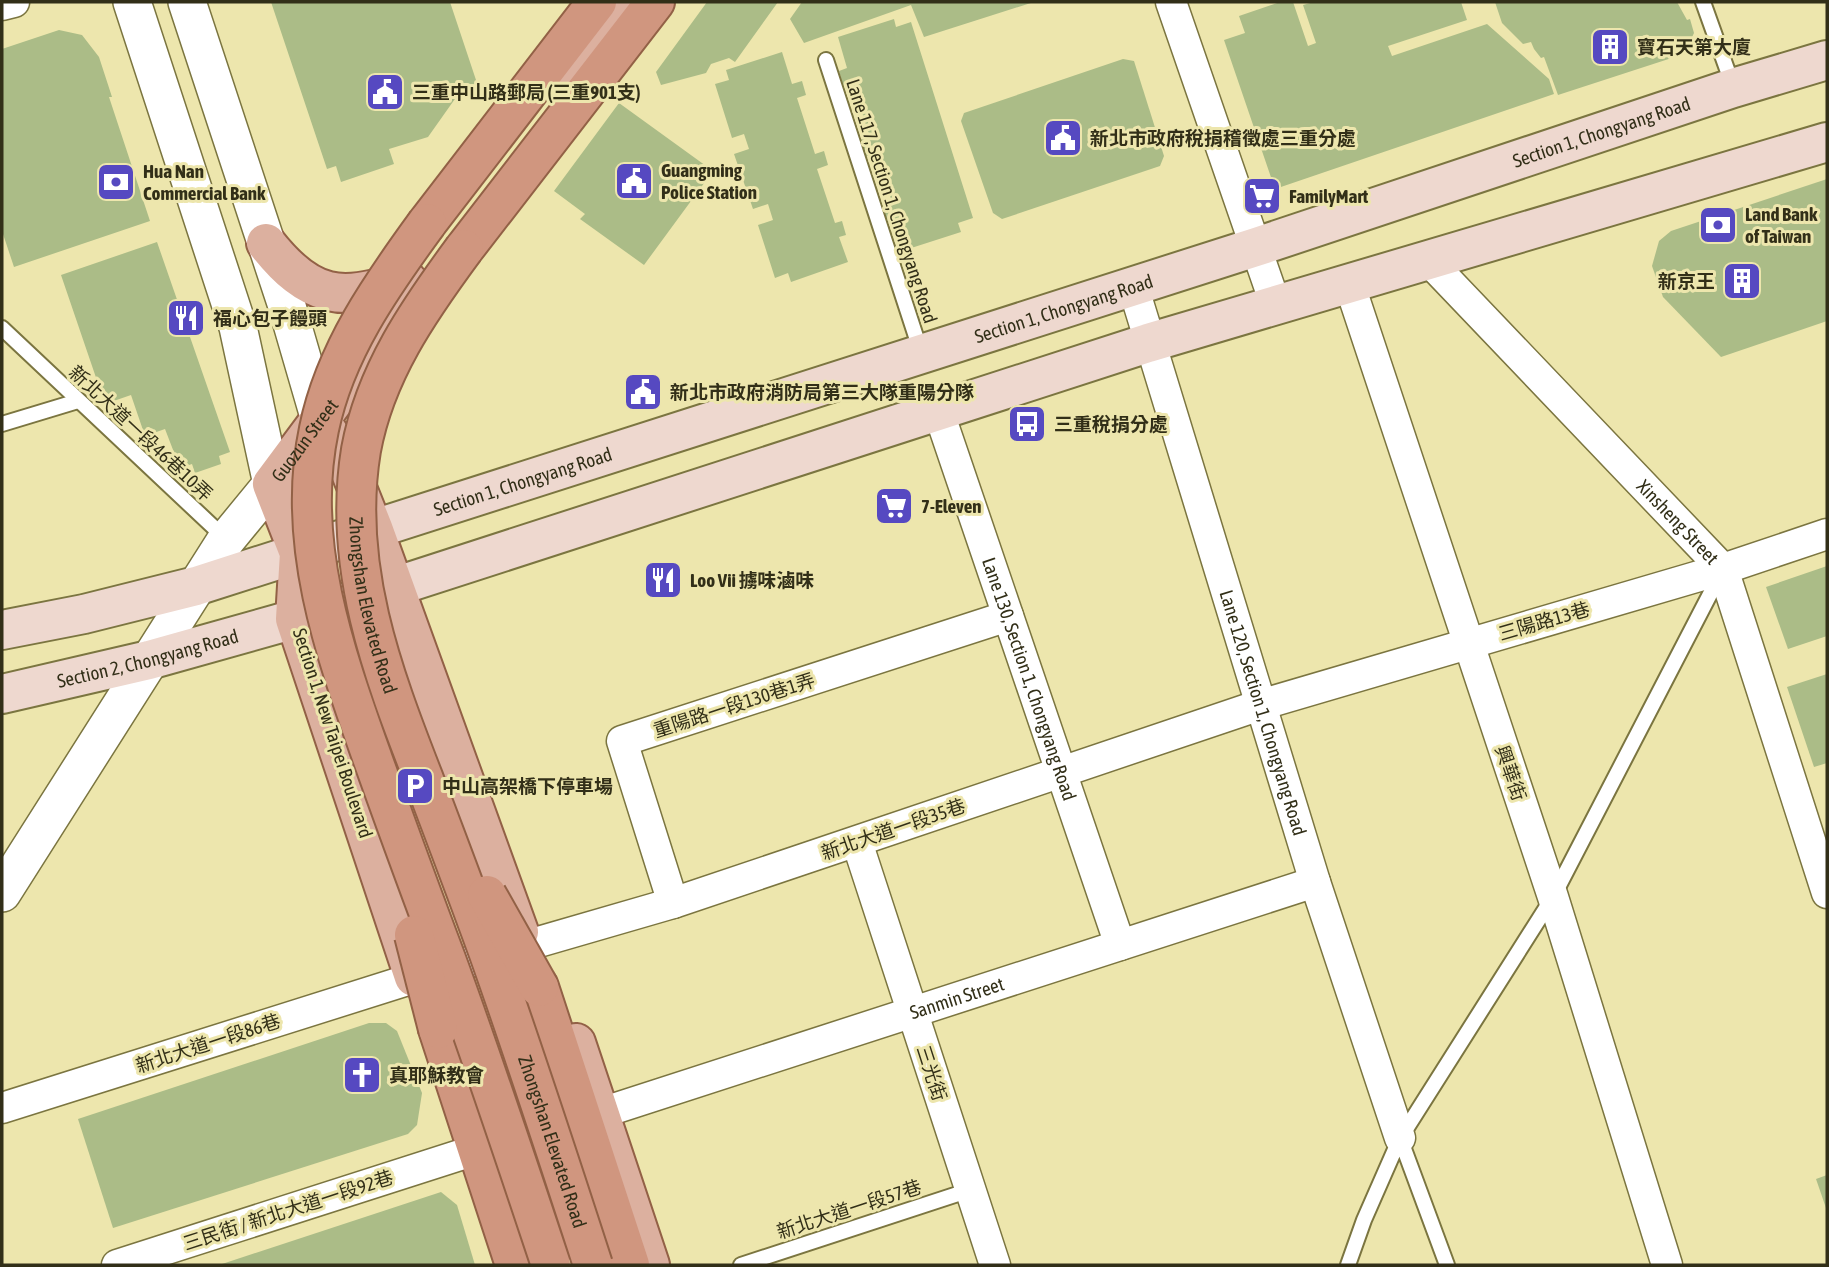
<svg xmlns="http://www.w3.org/2000/svg" width="1829" height="1267" font-family="'Asap Condensed','Noto Sans TC',sans-serif">
  <style>
    .building { fill: #abbc87 }
    .lines { fill: none; stroke-linecap: round; stroke-linejoin: round }
    .service-casing { stroke: #7b7540; stroke-width: 18 }
    .minor-casing { stroke: #7b7540; stroke-width: 33 }
    .tertiary-casing { stroke: #7b7540; stroke-width: 40 }
    .secondary-casing { stroke: #7b7540; stroke-width: 42 }
    .primary-casing { stroke: #926146; stroke-width: 42 }
    .trunk-casing { stroke: #926146; stroke-width: 42 }
    .service { stroke: #fff; stroke-width: 14 }
    .minor { stroke: #fff; stroke-width: 30 }
    .tertiary { stroke: #fff; stroke-width: 37 }
    .secondary { stroke: #eed8cf; stroke-width: 38 }
    .primary { stroke: #dcb09f; stroke-width: 38 }
    .trunk { stroke: #d0967f; stroke-width: 38 }
    .trunk-bridge-casing { stroke: #926146; stroke-width: 42; stroke-linecap: butt }
    .trunk-bridge { stroke: #d0967f; stroke-width: 38 }
    .labels { text-anchor: middle; stroke-width: 6; stroke-linejoin: round; paint-order: stroke }
    .poi-label { font-size: 19px; font-weight: bold; fill: #322f18; stroke: #ede6ad; text-anchor: start }
    .street-label { font-size: 19px; fill: #322f18; stroke: #ede6ad }
  </style>
  <rect width="100%" height="100%" fill="#ede6ad"/>
  <g class="building">
    <path d="M 271,2 L 450,2 L 479,89 L 457,96 L 428,137 L 389,149 L 394,164 L 341,182 L 336,166 L 327,169 Z"/>
    <path d="M 707,2 L 778,2 L 735,62 L 729,58 L 711,64 L 706,73 L 661,85 L 656,72 Z"/>
    <path d="M 802,2 L 1034,2 L 924,37 L 911,5 L 804,43 L 790,19 Z"/>
    <path d="M 1280,2 L 1293,2 L 1308,46 L 1316,43 L 1303,5 L 1314,2 L 1461,2 L 1467,20 L 1388,46 L 1392,56 L 1487,24 L 1549,79 L 1554,94 L 1275,189 L 1224,40 L 1245,33 L 1239,16 Z"/>
    <path d="M 1495,2 L 1677,2 L 1687,20 L 1690,19 L 1694,33 L 1684,54 L 1558,95 L 1544,57 L 1541,58 L 1534,49 L 1531,42 L 1523,44 L 1502,23 Z"/>
    <path d="M 894,19 L 896,27 L 911,22 L 973,218 L 958,223 L 961,232 L 905,250 L 895,220 L 886,223 L 882,209 L 893,205 L 876,153 L 866,156 L 860,140 L 870,137 L 852,82 L 843,85 L 839,71 L 847,68 L 838,37 Z"/>
    <path d="M 59,30 L 82,35 L 99,57 L 112,97 L 109,97 L 150,221 L 14,267 L 2,231 L 2,49 Z"/>
    <path d="M 782,52 L 792,84 L 802,81 L 806,95 L 797,98 L 815,154 L 824,151 L 828,165 L 817,169 L 835,223 L 842,221 L 846,235 L 839,237 L 848,262 L 791,282 L 788,273 L 775,278 L 758,225 L 773,220 L 768,204 L 753,209 L 734,154 L 749,149 L 744,134 L 732,138 L 715,84 L 729,80 L 726,70 Z"/>
    <path d="M 1123,59 L 1134,61 L 1164,156 L 1160,166 L 1002,219 L 993,213 L 961,121 L 964,113 Z"/>
    <path d="M 619,103 L 713,171 L 644,265 L 580,219 L 585,214 L 554,191 Z"/>
    <path d="M 1827,179 L 1827,321 L 1721,357 L 1663,297 L 1652,266 L 1659,241 L 1671,231 Z"/>
    <path d="M 157,242 L 230,452 L 219,456 L 221,464 L 195,473 L 192,464 L 180,468 L 165,429 L 145,436 L 131,395 L 105,404 L 61,275 Z"/>
    <path d="M 1827,566 L 1827,636 L 1788,649 L 1766,587 Z"/>
    <path d="M 1827,674 L 1827,763 L 1814,767 L 1787,687 Z"/>
    <path d="M 369,1023 L 386,1023 L 397,1031 L 422,1093 L 417,1125 L 408,1134 L 113,1228 L 78,1119 Z"/>
    <path d="M 1827,1175 L 1827,1211 L 1816,1179 Z"/>
    <path d="M 441,1192 L 457,1205 L 475,1265 L 219,1265 Z"/>
  </g>
  <g class="lines">
    <defs>
      <g id="service">
        <path d="M 1703,2 L 1733,86"/>
        <path d="M 826,60 L 921,352"/>
        <path d="M 2,328 L 225,538"/>
        <path d="M 2,424 L 78,401"/>
        <path d="M 1401,1137 L 1553,897 L 1722,571"/>
        <path d="M 741,1265 L 970,1190"/>
        <path d="M 1348,1265 L 1364,1220 L 1400,1138 L 1447,1265"/>
      </g>
      <g id="minor">
        <path d="M 1171,2 L 1276,306"/>
        <path d="M 2,5 L 14,2"/>
        <path id="s1" d="M 1428,260 L 1723,569 L 1827,893"/>
        <path d="M 1349,283 L 1553,897 L 1667,1265"/>
        <path id="s2" d="M 1133,286 L 1315,882 L 1400,1138"/>
        <path id="s3" d="M 938,410 L 1120,945"/>
        <path d="M 857,842 L 995,1265"/>
        <path d="M 673,903 L 622,741 L 1008,616"/>
        <path d="M 2,1108 L 414,978 L 673,903 L 1260,705 L 1723,569 L 1827,534"/>
        <path id="s4" d="M 601,1113 L 1315,882"/>
        <path d="M 117,1265 L 460,1155"/>
      </g>
      <g id="tertiary">
        <path d="M 187,2 L 286,303 L 320,420"/>
        <path d="M 2,893 L 226,540 L 272,484 L 238,327 L 132,2"/>
      </g>
      <g id="secondary">
        <path id="s5" d="M 2,630 L 84,614 L 196,586 L 1256,247 L 1733,88 L 1827,60"/>
        <path id="s6" d="M 2,694 L 149,660 L 295,619 L 1148,343 L 1827,142"/>
      </g>
      <g id="primary">
        <path d="M 568,84 L 629,2"/>
        <path d="M 266,243 C 309,298 342,304 406,279"/>
        <path d="M 320,420 L 345,458 L 373,528 L 519,932"/>
        <path id="s7" d="M 414,977 L 295,619 L 299,553 L 272,484 L 418,288"/>
        <path d="M 576,1043 L 650,1265"/>
      </g>
      <g id="trunk">
        <path d="M 427,223 L 597,2"/>
        <path d="M 464,249 L 655,2"/>
        <path d="M 539,987 L 630,1265"/>
        <path d="M 438,1029 L 515,1265"/>
      </g>
    </defs>
    <use href="#service" class="service-casing"/>
    <use href="#minor" class="minor-casing"/>
    <use href="#tertiary" class="tertiary-casing"/>
    <use href="#secondary" class="secondary-casing"/>
    <use href="#primary" class="primary-casing"/>
    <use href="#trunk" class="trunk-casing"/>
    <use href="#service" class="service"/>
    <use href="#minor" class="minor"/>
    <use href="#tertiary" class="tertiary"/>
    <use href="#secondary" class="secondary"/>
    <use href="#primary" class="primary"/>
    <use href="#trunk" class="trunk"/>
    <defs>
      <g id="trunk-bridge">
        <path d="M 427,223 C 381,286 335,351 319,429 C 295,543 335,653 373,760 C 397,827 421,893 446,959 C 483,1060 517,1163 551,1265"/>
        <path id="s8" d="M 464,249 C 419,310 375,373 361,450 C 342,565 382,672 423,777 C 445,835 467,893 488,951 C 525,1055 559,1160 593,1265"/>
        <path d="M 487,895 L 539,987"/>
        <path d="M 414,935 L 438,1029"/>
      </g>
    </defs>
    <use href="#trunk-bridge" class="trunk-bridge-casing"/>
    <use href="#trunk-bridge" class="trunk-bridge"/>
  </g>
  <defs>
    <symbol id="building-square" viewBox="-11 -11 22 22"><rect x="-9" y="-9" width="18" height="18" rx="4" fill="#5649c1" stroke="#ede6ad"/><path d="M-4-6H4V6H1V3H-1V6H-4ZM-2.5-4.3h1.7v1.8h-1.7ZM.8-4.3h1.7v1.8H.8ZM-2.5-1h1.7V.8h-1.7ZM.8-1h1.7V.8H.8Z" fill="#fff"/></symbol>
    <symbol id="civic-square" viewBox="-11 -11 22 22"><rect x="-9" y="-9" width="18" height="18" rx="4" fill="#5649c1" stroke="#ede6ad"/><path d="M-.6-6.5H3V-4.5H.6V-3L4-1V1h2V6H-6V1h2V-1L-.6-3ZM-1.2 2.5V6h2.4V2.5Z" fill="#fff"/></symbol>
    <symbol id="bank-square" viewBox="-11 -11 22 22"><rect x="-9" y="-9" width="18" height="18" rx="4" fill="#5649c1" stroke="#ede6ad"/><path d="M-6-4H6V4H-6ZM0-2.3a2.3 2.3 0 1 0 0 4.6a2.3 2.3 0 1 0 0-4.6Z" fill="#fff"/></symbol>
    <symbol id="supermarket-square" viewBox="-11 -11 22 22"><rect x="-9" y="-9" width="18" height="18" rx="4" fill="#5649c1" stroke="#ede6ad"/><path d="M-6-5.5h2.5l.6 2H6L4.5 2H-2.5L-4.4-4H-6ZM-1.5 3.2a1.3 1.3 0 1 0 .1 0ZM3 3.2a1.3 1.3 0 1 0 .1 0Z" fill="#fff"/></symbol>
    <symbol id="restaurant-square" viewBox="-11 -11 22 22"><rect x="-9" y="-9" width="18" height="18" rx="4" fill="#5649c1" stroke="#ede6ad"/><path d="M-5-6h1v4h1v-4h1v4h1v-4h1v5L-1.5 .5V6h-2V.5L-5-1ZM5-6V6H3V1.5H1.5Q1.5-4 5-6Z" fill="#fff"/></symbol>
    <symbol id="bus-square" viewBox="-11 -11 22 22"><rect x="-9" y="-9" width="18" height="18" rx="4" fill="#5649c1" stroke="#ede6ad"/><path d="M-5-6H5V4H4V6H2V4H-2V6H-4V4H-5ZM-3.5-4V0h7V-4ZM-3.5 1.2v1.5H-2V1.2ZM2 1.2v1.5H3.5V1.2Z" fill="#fff"/></symbol>
    <symbol id="parking-square" viewBox="-11 -11 22 22"><rect x="-9" y="-9" width="18" height="18" rx="4" fill="#5649c1" stroke="#ede6ad"/><path d="M-3.5-5.5H1a3.5 3.5 0 0 1 0 7H-1V5.5H-3.5ZM-1-3.4V-.6H.8a1.4 1.4 0 0 0 0-2.8Z" fill="#fff"/></symbol>
    <symbol id="church-square" viewBox="-11 -11 22 22"><rect x="-9" y="-9" width="18" height="18" rx="4" fill="#5649c1" stroke="#ede6ad"/><path d="M-1.2-6h2.4v3.5h3.3v2.4h-3.3V6h-2.4V-.1h-3.3v-2.4h3.3Z" fill="#fff"/></symbol>
  </defs>
  <g fill-rule="evenodd">
    <use href="#building-square" x="1588" y="25" width="44" height="44"/>
    <use href="#civic-square" x="363" y="70" width="44" height="44"/>
    <use href="#civic-square" x="1041" y="116" width="44" height="44"/>
    <use href="#civic-square" x="612" y="159" width="44" height="44"/>
    <use href="#bank-square" x="94" y="160" width="44" height="44"/>
    <use href="#supermarket-square" x="1240" y="174" width="44" height="44"/>
    <use href="#bank-square" x="1696" y="203" width="44" height="44"/>
    <use href="#building-square" x="1720" y="259" width="44" height="44"/>
    <use href="#restaurant-square" x="164" y="296" width="44" height="44"/>
    <use href="#civic-square" x="621" y="370" width="44" height="44"/>
    <use href="#bus-square" x="1005" y="402" width="44" height="44"/>
    <use href="#supermarket-square" x="872" y="484" width="44" height="44"/>
    <use href="#restaurant-square" x="641" y="558" width="44" height="44"/>
    <use href="#parking-square" x="393" y="764" width="44" height="44"/>
    <use href="#church-square" x="340" y="1053" width="44" height="44"/>
  </g>
  <g class="labels">
    <g class="poi-label">
      <text x="1637" y="54">寶石天第大廈</text>
      <text x="412" y="99">三重中山路郵局 (三重901支)</text>
      <text x="1090" y="145">新北市政府稅捐稽徵處三重分處</text>
      <text x="661" y="177">Guangming<tspan x="661" dy="22">Police Station</tspan></text>
      <text x="143" y="178">Hua Nan<tspan x="143" dy="22">Commercial Bank</tspan></text>
      <text x="1289" y="203">FamilyMart</text>
      <text x="1745" y="221">Land Bank<tspan x="1745" dy="22">of Taiwan</tspan></text>
      <text x="1715" y="288" text-anchor="end">新京王</text>
      <text x="213" y="325">福心包子饅頭</text>
      <text x="670" y="399">新北市政府消防局第三大隊重陽分隊</text>
      <text x="1054" y="431">三重稅捐分處</text>
      <text x="921" y="513">7-Eleven</text>
      <text x="690" y="587">Loo Vii 擄味滷味</text>
      <text x="442" y="793">中山高架橋下停車場</text>
      <text x="389" y="1082">真耶穌教會</text>
    </g>
    <g class="street-label">
      <text dy="7" stroke="none"><textPath href="#s5" startOffset="1676">Section 1, Chongyang Road</textPath></text>
      <text transform="translate(892 201) rotate(72)" y="7">Lane 117, Section 1, Chongyang Road</text>
      <text dy="7" stroke="none"><textPath href="#s5" startOffset="1110">Section 1, Chongyang Road</textPath></text>
      <text transform="translate(141 433) rotate(43)" y="7">新北大道一段46巷10弄</text>
      <text dy="7" stroke="none"><textPath href="#s7" startOffset="572">Guozun Street</textPath></text>
      <text dy="7" stroke="none"><textPath href="#s5" startOffset="542">Section 1, Chongyang Road</textPath></text>
      <text dy="7" stroke="none"><textPath href="#s1" startOffset="362">Xinsheng Street</textPath></text>
      <text dy="7" stroke="none"><textPath href="#s8" startOffset="385">Zhongshan Elevated Road</textPath></text>
      <text transform="translate(1544 621) rotate(-16)" y="7">三陽路13巷</text>
      <text dy="7" stroke="none"><textPath href="#s6" startOffset="150">Section 2, Chongyang Road</textPath></text>
      <text dy="7" stroke="none"><textPath href="#s3" startOffset="284">Lane 130, Section 1, Chongyang Road</textPath></text>
      <text transform="translate(734 705) rotate(-18)" y="7">重陽路一段130巷1弄</text>
      <text dy="7" stroke="none"><textPath href="#s2" startOffset="446">Lane 120, Section 1, Chongyang Road</textPath></text>
      <text transform="translate(333 733) rotate(72)" y="7">Section 1, New Taipei Boulevard</text>
      <text transform="translate(1511 773) rotate(71)" y="7">興華街</text>
      <text transform="translate(893 829) rotate(-19)" y="7">新北大道一段35巷</text>
      <text dy="7" stroke="none"><textPath href="#s4" startOffset="374">Sanmin Street</textPath></text>
      <text transform="translate(208 1043) rotate(-18)" y="7">新北大道一段86巷</text>
      <text transform="translate(932 1073) rotate(72)" y="7">三光街</text>
      <text dy="7" stroke="none"><textPath href="#s8" startOffset="952">Zhongshan Elevated Road</textPath></text>
      <text transform="translate(849 1209) rotate(-18)" y="7">新北大道一段57巷</text>
      <text transform="translate(288 1210) rotate(-18)" y="7">三民街 / 新北大道一段92巷</text>
    </g>
  </g>
  <rect width="1829" height="1267" fill="none" stroke="#322f18" stroke-width="7"/>
</svg>
